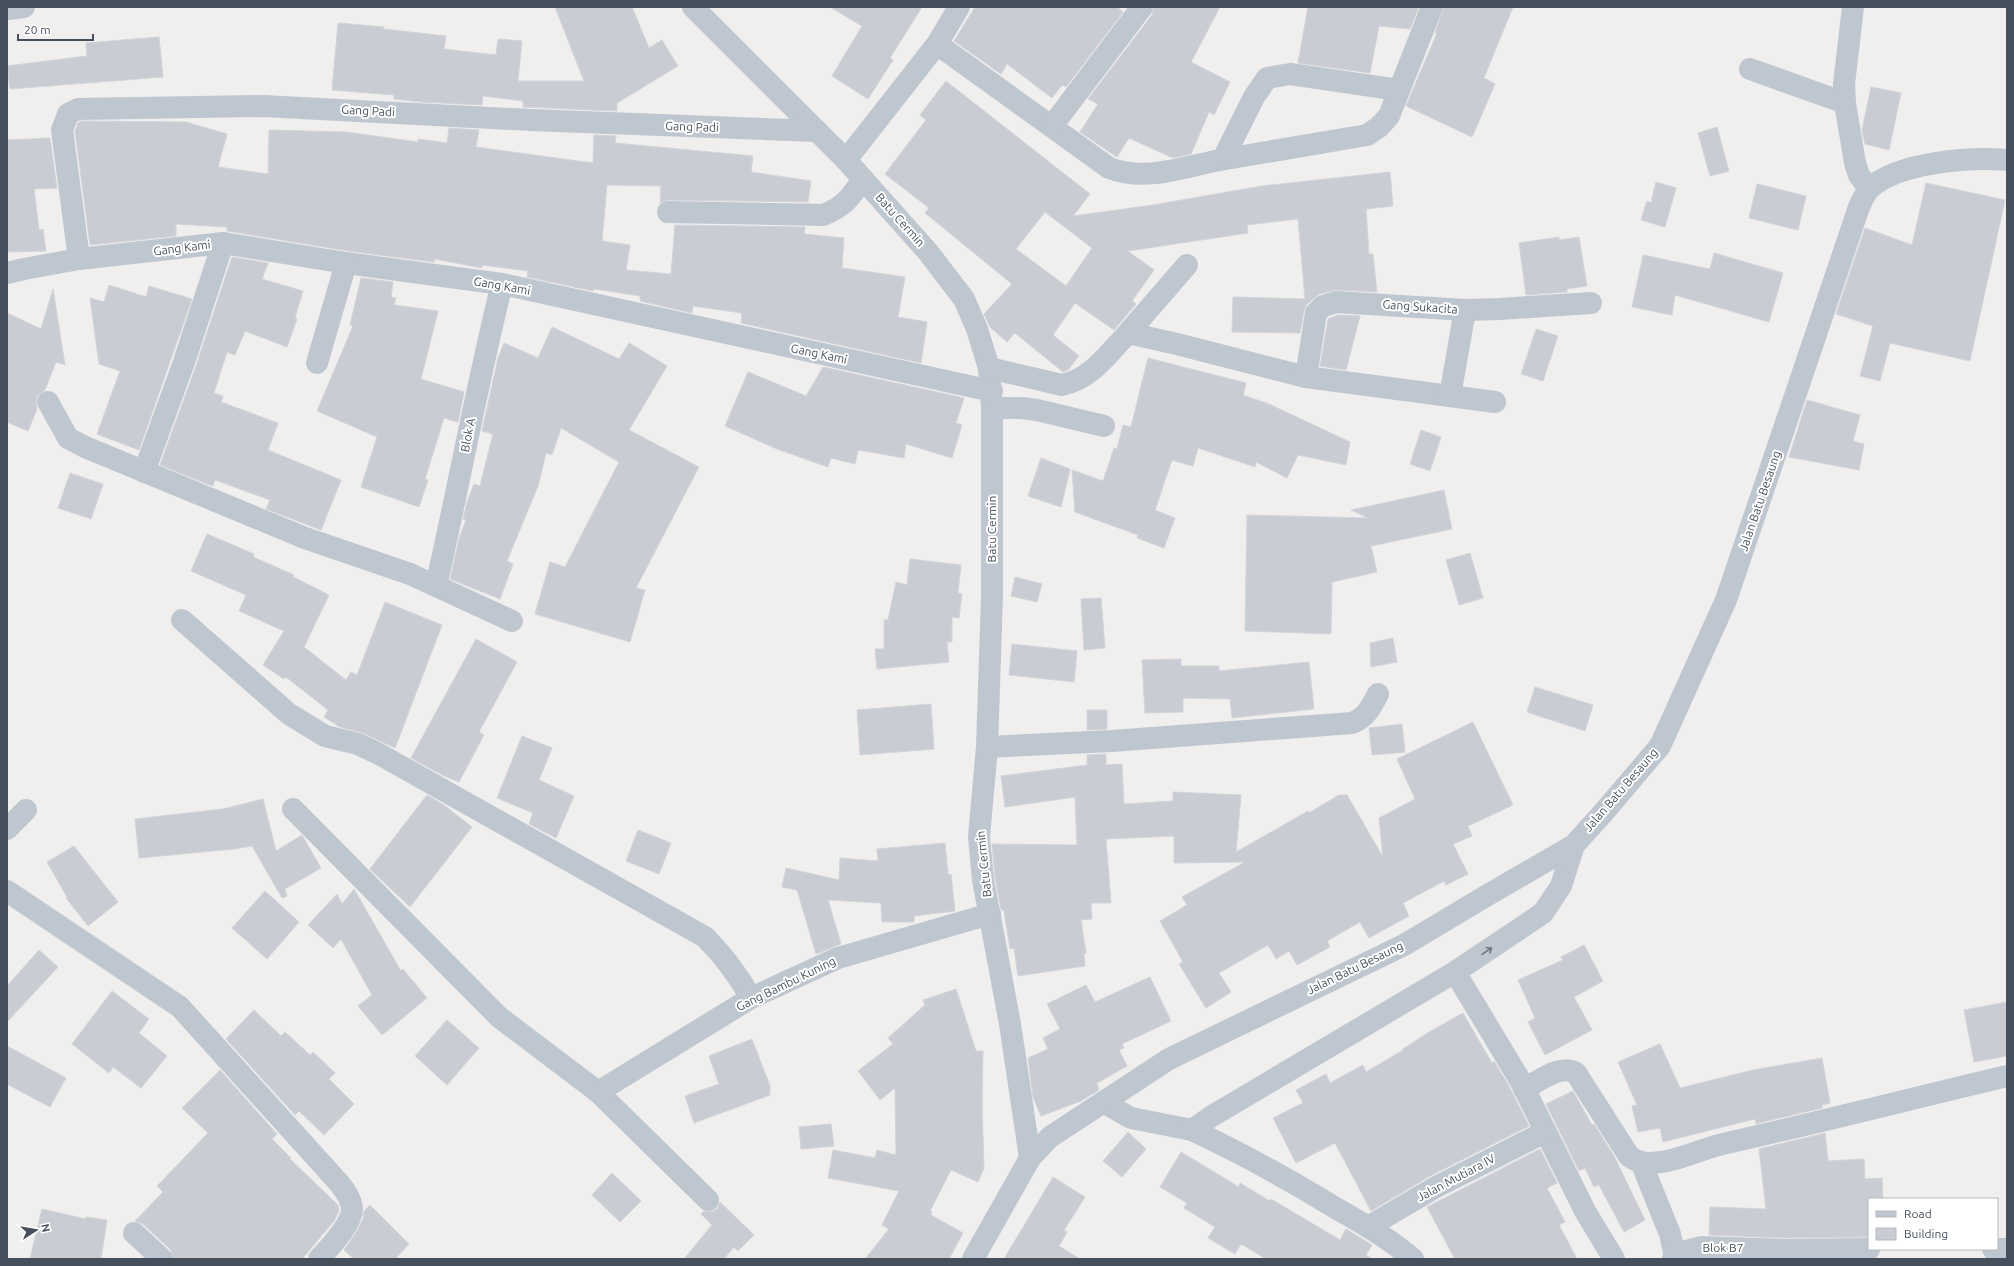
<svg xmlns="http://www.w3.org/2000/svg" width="2014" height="1266" font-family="Ubuntu,sans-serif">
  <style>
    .building { fill: #caccd4; stroke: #d2d4da; fill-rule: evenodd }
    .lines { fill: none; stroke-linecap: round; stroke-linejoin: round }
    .minor { stroke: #bec7d0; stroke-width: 22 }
    .oneway { stroke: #6a747f }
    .labels { text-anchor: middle; stroke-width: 4; stroke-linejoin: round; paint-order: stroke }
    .street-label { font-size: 12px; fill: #46505c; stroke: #fff }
  </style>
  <rect width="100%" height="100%" fill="#f1eeee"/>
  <g class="building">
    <path d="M 555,7 L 632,7 L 649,48 L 662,40 L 678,66 L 617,103 L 617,111 L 523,107 L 523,101 L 483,96 L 482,105 L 421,102 L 394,99 L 394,95 L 332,90 L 338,23 L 384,27 L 383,29 L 446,36 L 444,49 L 496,55 L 498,39 L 522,41 L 518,81 L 584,81 Z"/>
    <path d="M 830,7 L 922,7 L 890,58 L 893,60 L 868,99 L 832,76 L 862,26 Z"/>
    <path d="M 975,7 L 1117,7 L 1123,12 L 1066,87 L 1062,85 L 1052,98 L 1007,64 L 1001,74 L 954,41 Z"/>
    <path d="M 1154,7 L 1220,7 L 1191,62 L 1230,82 L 1214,115 L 1209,112 L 1191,154 L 1173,158 L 1129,138 L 1117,157 L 1080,132 L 1098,104 L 1088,99 L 1152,15 Z"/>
    <path d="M 1308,7 L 1419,7 L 1410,29 L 1379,26 L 1370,73 L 1298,63 Z"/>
    <path d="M 1444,7 L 1513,7 L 1484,78 L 1495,84 L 1472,137 L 1406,106 L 1437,33 L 1435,33 Z"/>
    <path d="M 159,37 L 163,77 L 10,89 L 7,66 L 87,56 L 86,43 Z"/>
    <path d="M 946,81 L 1090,194 L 1073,216 L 1153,205 L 1262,186 L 1390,172 L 1393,206 L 1366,209 L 1369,254 L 1373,254 L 1377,292 L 1336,290 L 1319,294 L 1307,304 L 1304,311 L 1300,333 L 1232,332 L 1233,297 L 1305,299 L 1298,219 L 1247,225 L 1248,233 L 1128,251 L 1154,270 L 1132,301 L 1136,304 L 1114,330 L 1075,303 L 1053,335 L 1079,356 L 1068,370 L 1063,372 L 1015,333 L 1007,342 L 990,327 L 984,314 L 1012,284 L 925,213 L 929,208 L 885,174 L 926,120 L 920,115 ZM 1045,212 L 1092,248 L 1066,286 L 1016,249 Z"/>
    <path d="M 1871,87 L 1901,93 L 1889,150 L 1865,144 L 1862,130 Z"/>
    <path d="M 81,121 L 186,122 L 227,134 L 218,167 L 268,174 L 269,130 L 346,132 L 418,142 L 418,139 L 447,143 L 449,128 L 479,130 L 476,147 L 593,163 L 594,135 L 616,136 L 615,143 L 753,156 L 751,172 L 811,181 L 808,202 L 668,200 L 660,203 L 661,186 L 607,185 L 602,241 L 630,245 L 626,270 L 671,274 L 675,225 L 805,227 L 804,234 L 844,238 L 842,268 L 905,277 L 898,317 L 927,322 L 921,363 L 741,323 L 742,313 L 693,306 L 692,313 L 640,301 L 640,296 L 594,289 L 593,291 L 527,277 L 528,271 L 482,265 L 482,268 L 435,259 L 434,262 L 348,251 L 227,231 L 227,227 L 176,224 L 176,236 L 90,245 L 75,131 L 78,123 Z"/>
    <path d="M 1717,127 L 1729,171 L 1710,176 L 1698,133 Z"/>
    <path d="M 50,138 L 57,188 L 34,189 L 39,230 L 43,229 L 46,251 L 7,252 L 7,140 Z"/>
    <path d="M 1656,182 L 1676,188 L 1665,227 L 1641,220 L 1647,201 L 1651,203 Z"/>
    <path d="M 1926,183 L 2005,200 L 1970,361 L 1890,343 L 1880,381 L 1860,376 L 1873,326 L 1836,314 L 1865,228 L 1912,245 Z"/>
    <path d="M 1757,184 L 1806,196 L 1798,230 L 1749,218 Z"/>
    <path d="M 1559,237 L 1559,240 L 1579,237 L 1587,286 L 1567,289 L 1567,292 L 1526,295 L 1519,243 Z"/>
    <path d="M 1714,253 L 1783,273 L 1769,322 L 1675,295 L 1672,315 L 1632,307 L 1643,255 L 1710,269 Z"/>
    <path d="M 232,257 L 268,263 L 262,279 L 303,291 L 295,318 L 297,319 L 287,347 L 245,331 L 235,355 L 227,352 L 214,393 L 223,396 L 221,402 L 278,423 L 268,450 L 341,480 L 321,530 L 266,509 L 270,500 L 215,480 L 213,486 L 207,484 L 160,465 L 196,366 Z"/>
    <path d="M 361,278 L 393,282 L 391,297 L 396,298 L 394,305 L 438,311 L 421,379 L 464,392 L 458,422 L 444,418 L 425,479 L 428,480 L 419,507 L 361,487 L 377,437 L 317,411 L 353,326 L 350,325 Z"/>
    <path d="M 109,285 L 146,297 L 149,286 L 192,299 L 139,450 L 97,434 L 120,371 L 99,364 L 90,298 L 104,302 Z"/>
    <path d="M 53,289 L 65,365 L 56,362 L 45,390 L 37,396 L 36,402 L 37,409 L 28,431 L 7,422 L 7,313 L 41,329 Z"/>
    <path d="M 1338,315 L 1360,316 L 1346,370 L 1320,366 L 1328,319 Z"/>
    <path d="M 552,327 L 619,359 L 629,343 L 667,366 L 629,430 L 699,467 L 636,588 L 645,590 L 630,642 L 535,614 L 550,562 L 565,567 L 619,462 L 561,428 L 552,455 L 546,453 L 538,486 L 507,561 L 513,564 L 500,599 L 450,579 L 459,539 L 466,520 L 463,519 L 467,502 L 474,484 L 480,486 L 493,434 L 482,431 L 498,358 L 504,343 L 538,358 Z"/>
    <path d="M 1536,329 L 1558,336 L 1543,381 L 1521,374 Z"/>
    <path d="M 1148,358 L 1246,383 L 1243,395 L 1269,404 L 1350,442 L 1346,465 L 1298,455 L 1287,478 L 1256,462 L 1255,467 L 1198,448 L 1193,466 L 1172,460 L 1155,510 L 1175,518 L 1164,548 L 1137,538 L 1138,535 L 1075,512 L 1072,470 L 1103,481 L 1114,448 L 1117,449 L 1123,425 L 1131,427 Z"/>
    <path d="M 823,367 L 964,398 L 956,423 L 962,425 L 952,458 L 906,444 L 904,458 L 858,450 L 855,464 L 831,458 L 828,467 L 777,449 L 725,426 L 748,372 L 806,396 Z"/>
    <path d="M 1807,400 L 1860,415 L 1853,441 L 1864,444 L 1859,470 L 1789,457 Z"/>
    <path d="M 1421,430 L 1441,437 L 1430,471 L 1410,464 Z"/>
    <path d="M 1041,458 L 1070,469 L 1061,507 L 1028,496 Z"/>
    <path d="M 70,473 L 103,484 L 91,519 L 58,508 Z"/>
    <path d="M 1444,490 L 1452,529 L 1371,546 L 1377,572 L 1332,582 L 1331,634 L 1245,631 L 1247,515 L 1368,518 L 1351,510 Z"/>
    <path d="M 207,534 L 254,554 L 253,557 L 294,575 L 293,577 L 329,595 L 304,647 L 346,680 L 351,672 L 357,675 L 385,602 L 442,625 L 395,748 L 363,733 L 340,727 L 324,717 L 328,710 L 286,677 L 284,679 L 263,665 L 284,631 L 239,611 L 246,595 L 191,571 Z"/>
    <path d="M 1470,553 L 1483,598 L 1459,605 L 1446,560 Z"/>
    <path d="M 910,559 L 961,565 L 958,593 L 962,594 L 959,618 L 952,617 L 952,642 L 947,642 L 949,662 L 877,669 L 875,649 L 884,649 L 884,620 L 888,620 L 896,582 L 907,585 Z"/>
    <path d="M 1015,577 L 1042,584 L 1037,602 L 1011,596 Z"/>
    <path d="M 1101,598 L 1105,648 L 1084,650 L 1081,599 Z"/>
    <path d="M 1393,638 L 1397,662 L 1371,667 L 1370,643 Z"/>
    <path d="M 476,639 L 517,662 L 479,732 L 484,735 L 459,782 L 442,775 L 411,758 Z"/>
    <path d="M 1012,644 L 1077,651 L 1074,682 L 1009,675 Z"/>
    <path d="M 1181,659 L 1181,666 L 1219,666 L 1219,671 L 1309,662 L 1314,709 L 1232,718 L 1230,699 L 1183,698 L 1183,712 L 1145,713 L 1142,660 Z"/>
    <path d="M 1535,687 L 1593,705 L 1585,731 L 1527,712 Z"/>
    <path d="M 931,704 L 934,749 L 860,755 L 857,710 Z"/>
    <path d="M 1087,710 L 1107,710 L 1107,729 L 1087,730 Z"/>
    <path d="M 1473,722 L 1513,805 L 1468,826 L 1472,836 L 1453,844 L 1468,874 L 1446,885 L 1444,881 L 1403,903 L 1409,916 L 1369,938 L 1360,922 L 1327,941 L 1330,947 L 1297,965 L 1289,951 L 1276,959 L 1268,945 L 1219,973 L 1231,992 L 1206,1008 L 1179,964 L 1183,962 L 1160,921 L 1187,905 L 1182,897 L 1245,862 L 1174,863 L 1174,836 L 1106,839 L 1111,903 L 1091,903 L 1092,919 L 1081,920 L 1086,953 L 1084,954 L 1085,966 L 1018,976 L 1014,948 L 1010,949 L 1004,911 L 1001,909 L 995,878 L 992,844 L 1077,845 L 1075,797 L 1005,807 L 1001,776 L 1087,765 L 1087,755 L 1106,754 L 1106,765 L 1122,764 L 1124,804 L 1173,801 L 1173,792 L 1241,795 L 1236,852 L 1308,811 L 1309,813 L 1339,795 L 1347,795 L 1383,857 L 1379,818 L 1415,799 L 1397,759 Z"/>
    <path d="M 1402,724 L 1405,752 L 1372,755 L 1369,728 Z"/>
    <path d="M 522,736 L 552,748 L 539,780 L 574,796 L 556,838 L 529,824 L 533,813 L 497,798 Z"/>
    <path d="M 427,795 L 444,805 L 472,827 L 410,907 L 370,869 Z"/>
    <path d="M 263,799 L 276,851 L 302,835 L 321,868 L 285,889 L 287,896 L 282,898 L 252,846 L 234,849 L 139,858 L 135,819 L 223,809 Z"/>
    <path d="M 638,830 L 671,843 L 659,874 L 626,861 Z"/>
    <path d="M 945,843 L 948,875 L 951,874 L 955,911 L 914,916 L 914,922 L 882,922 L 881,903 L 828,900 L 841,944 L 816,954 L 797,890 L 782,887 L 786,868 L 839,880 L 840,858 L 878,861 L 877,849 Z"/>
    <path d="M 74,846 L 118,902 L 88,926 L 66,898 L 67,897 L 47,862 Z"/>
    <path d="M 354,889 L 401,971 L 403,969 L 427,998 L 382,1035 L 358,1006 L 372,995 L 341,939 L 333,948 L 308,925 L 337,894 L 342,904 Z"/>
    <path d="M 265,891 L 299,922 L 267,959 L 232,928 Z"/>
    <path d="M 1584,945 L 1603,981 L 1574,997 L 1592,1030 L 1545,1055 L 1528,1022 L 1535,1018 L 1518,980 L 1563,960 L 1561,957 Z"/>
    <path d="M 39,950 L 58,967 L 7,1022 L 7,986 Z"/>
    <path d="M 1150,977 L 1171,1021 L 1122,1044 L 1124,1048 L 1119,1050 L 1127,1066 L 1097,1083 L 1099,1090 L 1081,1101 L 1041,1116 L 1033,1097 L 1028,1058 L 1048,1049 L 1043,1038 L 1060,1029 L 1047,1004 L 1086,985 L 1095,1002 Z"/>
    <path d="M 956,989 L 976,1051 L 983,1051 L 982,1105 L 984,1168 L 978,1182 L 951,1170 L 930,1211 L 932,1212 L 931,1215 L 963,1233 L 949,1259 L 865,1259 L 889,1229 L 882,1225 L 899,1191 L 828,1178 L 833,1150 L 875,1158 L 877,1150 L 896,1155 L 895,1088 L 880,1100 L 858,1071 L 893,1044 L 888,1038 L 925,1005 L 923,1000 Z"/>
    <path d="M 112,991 L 149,1019 L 139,1033 L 167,1056 L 141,1088 L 113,1067 L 109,1073 L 72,1044 Z"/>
    <path d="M 2007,1002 L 2007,1056 L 1974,1062 L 1964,1010 Z"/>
    <path d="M 254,1010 L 281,1036 L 285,1032 L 310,1055 L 313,1052 L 335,1073 L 329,1079 L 354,1104 L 324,1135 L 299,1111 L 295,1115 L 226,1039 Z"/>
    <path d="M 1463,1013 L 1492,1063 L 1494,1061 L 1509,1086 L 1529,1126 L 1430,1176 L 1371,1211 L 1335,1143 L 1296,1163 L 1273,1118 L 1303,1103 L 1296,1090 L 1326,1074 L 1330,1083 L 1363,1065 L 1366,1072 L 1403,1050 L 1403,1049 L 1429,1032 Z"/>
    <path d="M 447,1020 L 479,1048 L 447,1085 L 415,1056 Z"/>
    <path d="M 752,1039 L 770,1086 L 770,1095 L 694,1123 L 685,1096 L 719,1084 L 709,1056 Z"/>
    <path d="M 1660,1044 L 1680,1088 L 1753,1070 L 1822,1058 L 1830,1103 L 1822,1105 L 1822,1108 L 1759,1123 L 1756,1124 L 1755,1119 L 1663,1142 L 1660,1128 L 1638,1132 L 1632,1106 L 1637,1105 L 1618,1062 Z"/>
    <path d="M 7,1046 L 66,1078 L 50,1107 L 7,1084 Z"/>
    <path d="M 220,1070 L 277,1134 L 272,1139 L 291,1158 L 290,1159 L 338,1205 L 339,1211 L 334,1221 L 302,1259 L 174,1259 L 171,1250 L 143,1224 L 135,1221 L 163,1192 L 157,1186 L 208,1133 L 182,1108 Z"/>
    <path d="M 1573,1091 L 1592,1125 L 1594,1124 L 1614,1156 L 1645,1220 L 1624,1232 L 1599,1185 L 1594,1187 L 1585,1168 L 1579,1171 L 1546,1104 Z"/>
    <path d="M 831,1124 L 834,1146 L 801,1149 L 799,1127 Z"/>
    <path d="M 1128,1132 L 1146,1149 L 1122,1177 L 1103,1161 Z"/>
    <path d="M 1825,1133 L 1828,1161 L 1864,1159 L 1865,1179 L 1882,1178 L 1883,1199 L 1869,1199 L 1869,1237 L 1785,1238 L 1709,1235 L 1710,1207 L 1766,1209 L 1759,1149 Z"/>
    <path d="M 1540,1149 L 1557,1183 L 1547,1188 L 1565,1222 L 1559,1225 L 1577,1259 L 1455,1259 L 1427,1207 Z"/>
    <path d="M 1181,1152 L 1239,1187 L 1240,1183 L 1270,1201 L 1271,1199 L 1340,1240 L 1346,1229 L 1372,1245 L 1366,1255 L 1372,1259 L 1266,1259 L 1241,1244 L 1235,1254 L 1208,1238 L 1215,1227 L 1184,1208 L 1187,1203 L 1160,1187 Z"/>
    <path d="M 612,1173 L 641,1201 L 620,1222 L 592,1195 Z"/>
    <path d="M 1053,1177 L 1085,1197 L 1064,1230 L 1067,1232 L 1059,1246 L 1080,1259 L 1004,1259 Z"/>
    <path d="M 720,1202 L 754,1235 L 738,1251 L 734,1247 L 724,1259 L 684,1259 L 712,1225 L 701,1214 L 704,1211 L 711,1212 L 717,1209 Z"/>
    <path d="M 370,1205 L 409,1244 L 395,1259 L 354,1259 L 344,1250 L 355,1234 L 363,1219 L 364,1211 Z"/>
    <path d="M 42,1209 L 86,1219 L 86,1217 L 107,1220 L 101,1259 L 30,1259 Z"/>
  </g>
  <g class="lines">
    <g class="minor">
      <path d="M 693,7 L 846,160 L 928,252 L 964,299 L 977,329 L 989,368 L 992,408 L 992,596 L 987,747 L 979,837 L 983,880 L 1010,1024 L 1030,1158"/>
      <path d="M 1853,7 L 1844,84 L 1845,103 L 1855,163 L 1859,175 L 1869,189"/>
      <path d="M 8,9 L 24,7"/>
      <path d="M 937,44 L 1109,168 C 1148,183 1187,165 1226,159 C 1273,151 1320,143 1367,135 L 1379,127 L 1389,116 L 1432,7"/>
      <path d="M 1750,69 L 1845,103"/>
      <path d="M 1052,126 L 1142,7"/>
      <path d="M 1223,159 L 1254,97 L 1267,78 L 1290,74 L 1399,90"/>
      <path d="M 846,160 L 937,44 L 959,7"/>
      <path d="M 668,212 L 823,215 C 844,207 851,197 863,179"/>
      <path d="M 79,259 L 62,130 L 68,114 L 78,109 L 263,106 L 531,120 L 817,131"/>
      <path d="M 7,273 L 24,269 L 79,259 L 223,243 L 346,263 L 502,284 L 992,391"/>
      <path d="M 1128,333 L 1187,265"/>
      <path d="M 317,363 L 346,263"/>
      <path d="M 989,368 L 1062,385 C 1091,379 1108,354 1128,333 L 1177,344 L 1306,377 L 1495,402"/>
      <path d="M 1306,377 L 1316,313 L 1323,306 L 1336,302 L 1465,310 L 1499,309 L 1591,303"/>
      <path d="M 1450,396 L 1465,310"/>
      <path d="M 48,402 L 68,438 L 85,447 L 305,538 L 410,574 L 512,621"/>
      <path d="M 992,408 L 1022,408 L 1037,410 L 1104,426"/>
      <path d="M 144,472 L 184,362 L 223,243"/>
      <path d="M 436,586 C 459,485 477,384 502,284"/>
      <path d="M 182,620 L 289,714 L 325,736 L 358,744 L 379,754 L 705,937 C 724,956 738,975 751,998"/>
      <path d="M 987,747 L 1112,741 L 1352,723 C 1366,718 1371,707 1378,694"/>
      <path d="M 293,809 L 499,1017 L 598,1092 L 708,1200"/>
      <path d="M 7,829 L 26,810"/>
      <path d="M 7,891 L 180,1007 L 339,1183 C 345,1190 351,1198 352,1208 C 353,1223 329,1248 319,1259"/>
      <path d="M 1455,972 L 1520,1080 L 1585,1211 L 1614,1259"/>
      <path d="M 1524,1089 C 1538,1082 1561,1063 1576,1073 L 1629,1156 C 1635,1161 1643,1163 1651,1163 C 1678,1162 1702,1148 1727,1143 C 1821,1122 1914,1098 2007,1076"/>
      <path d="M 598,1092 L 751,998 L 838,958 L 990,914"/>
      <path d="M 1103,1102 L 1131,1118 L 1192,1130 L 1212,1116 L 1455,972 L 1543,913 L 1561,886 L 1574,845"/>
      <path d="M 1192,1130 C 1241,1153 1288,1179 1334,1207 C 1361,1223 1389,1238 1413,1259"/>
      <path d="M 1641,1162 L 1670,1234 L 1675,1257"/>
      <path d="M 1368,1227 L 1436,1187 L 1545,1132"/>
      <path d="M 134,1233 L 162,1259"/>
      <path d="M 1993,1249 L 2007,1249"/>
      <path d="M 973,1259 L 1030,1158 L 1050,1137 L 1169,1059 L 1404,945 L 1486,896 L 1574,845 L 1603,813 L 1660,746 L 1726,600 L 1859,207 C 1862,201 1865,193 1870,188 C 1899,162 1970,157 2007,160"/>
      <path d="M 1673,1259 L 1686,1251 L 1702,1247 L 1785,1250 L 1869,1249"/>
    </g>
  </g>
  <defs><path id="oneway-shaft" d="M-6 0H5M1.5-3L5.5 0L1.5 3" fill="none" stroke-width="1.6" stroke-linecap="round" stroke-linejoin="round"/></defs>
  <use class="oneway" href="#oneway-shaft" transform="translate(1487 951) rotate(-34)"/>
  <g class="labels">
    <g class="street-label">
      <text transform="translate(368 111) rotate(3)" y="4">Gang Padi</text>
      <text transform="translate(692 127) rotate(2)" y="4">Gang Padi</text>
      <text transform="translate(900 220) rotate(48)" y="4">Batu Cermin</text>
      <text transform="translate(182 248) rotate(-7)" y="4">Gang Kami</text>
      <text transform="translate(502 286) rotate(10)" y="4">Gang Kami</text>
      <text transform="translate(1420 307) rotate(4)" y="4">Gang Sukacita</text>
      <text transform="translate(819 354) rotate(12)" y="4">Gang Kami</text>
      <text transform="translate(468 435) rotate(-79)" y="4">Blok A</text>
      <text transform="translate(1760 501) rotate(-71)" y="4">Jalan Batu Besaung</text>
      <text transform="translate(992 529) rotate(-90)" y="4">Batu Cermin</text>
      <text transform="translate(1621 790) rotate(-49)" y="4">Jalan Batu Besaung</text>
      <text transform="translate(984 864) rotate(-96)" y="4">Batu Cermin</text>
      <text transform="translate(1355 968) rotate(-26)" y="4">Jalan Batu Besaung</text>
      <text transform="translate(786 984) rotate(-26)" y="4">Gang Bambu Kuning</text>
      <text transform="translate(1456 1178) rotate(-28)" y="4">Jalan Mutiara IV</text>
      <text x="1723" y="1252">Blok B7</text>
    </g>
  </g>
  <rect width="2014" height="1266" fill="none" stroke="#46505c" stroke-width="16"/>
  <rect x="1868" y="1198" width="130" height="52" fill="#ffffff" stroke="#b5b9be"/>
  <rect x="1876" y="1211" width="20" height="6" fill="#bec7d0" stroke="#b5b9be"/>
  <text x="1904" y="1218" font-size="12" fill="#46505c">Road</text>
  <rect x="1876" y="1228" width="20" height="12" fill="#caccd4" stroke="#b5b9be"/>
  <text x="1904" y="1238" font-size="12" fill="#46505c">Building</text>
  <g transform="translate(36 1230) rotate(78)" stroke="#ffffff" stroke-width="3" paint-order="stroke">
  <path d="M0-3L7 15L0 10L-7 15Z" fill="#46505c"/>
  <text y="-6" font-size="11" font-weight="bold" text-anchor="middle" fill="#46505c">N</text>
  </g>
  <path d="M18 34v6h75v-6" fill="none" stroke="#46505c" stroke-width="2"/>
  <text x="24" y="34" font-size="12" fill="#46505c" stroke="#ffffff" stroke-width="3" paint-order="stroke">20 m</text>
</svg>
